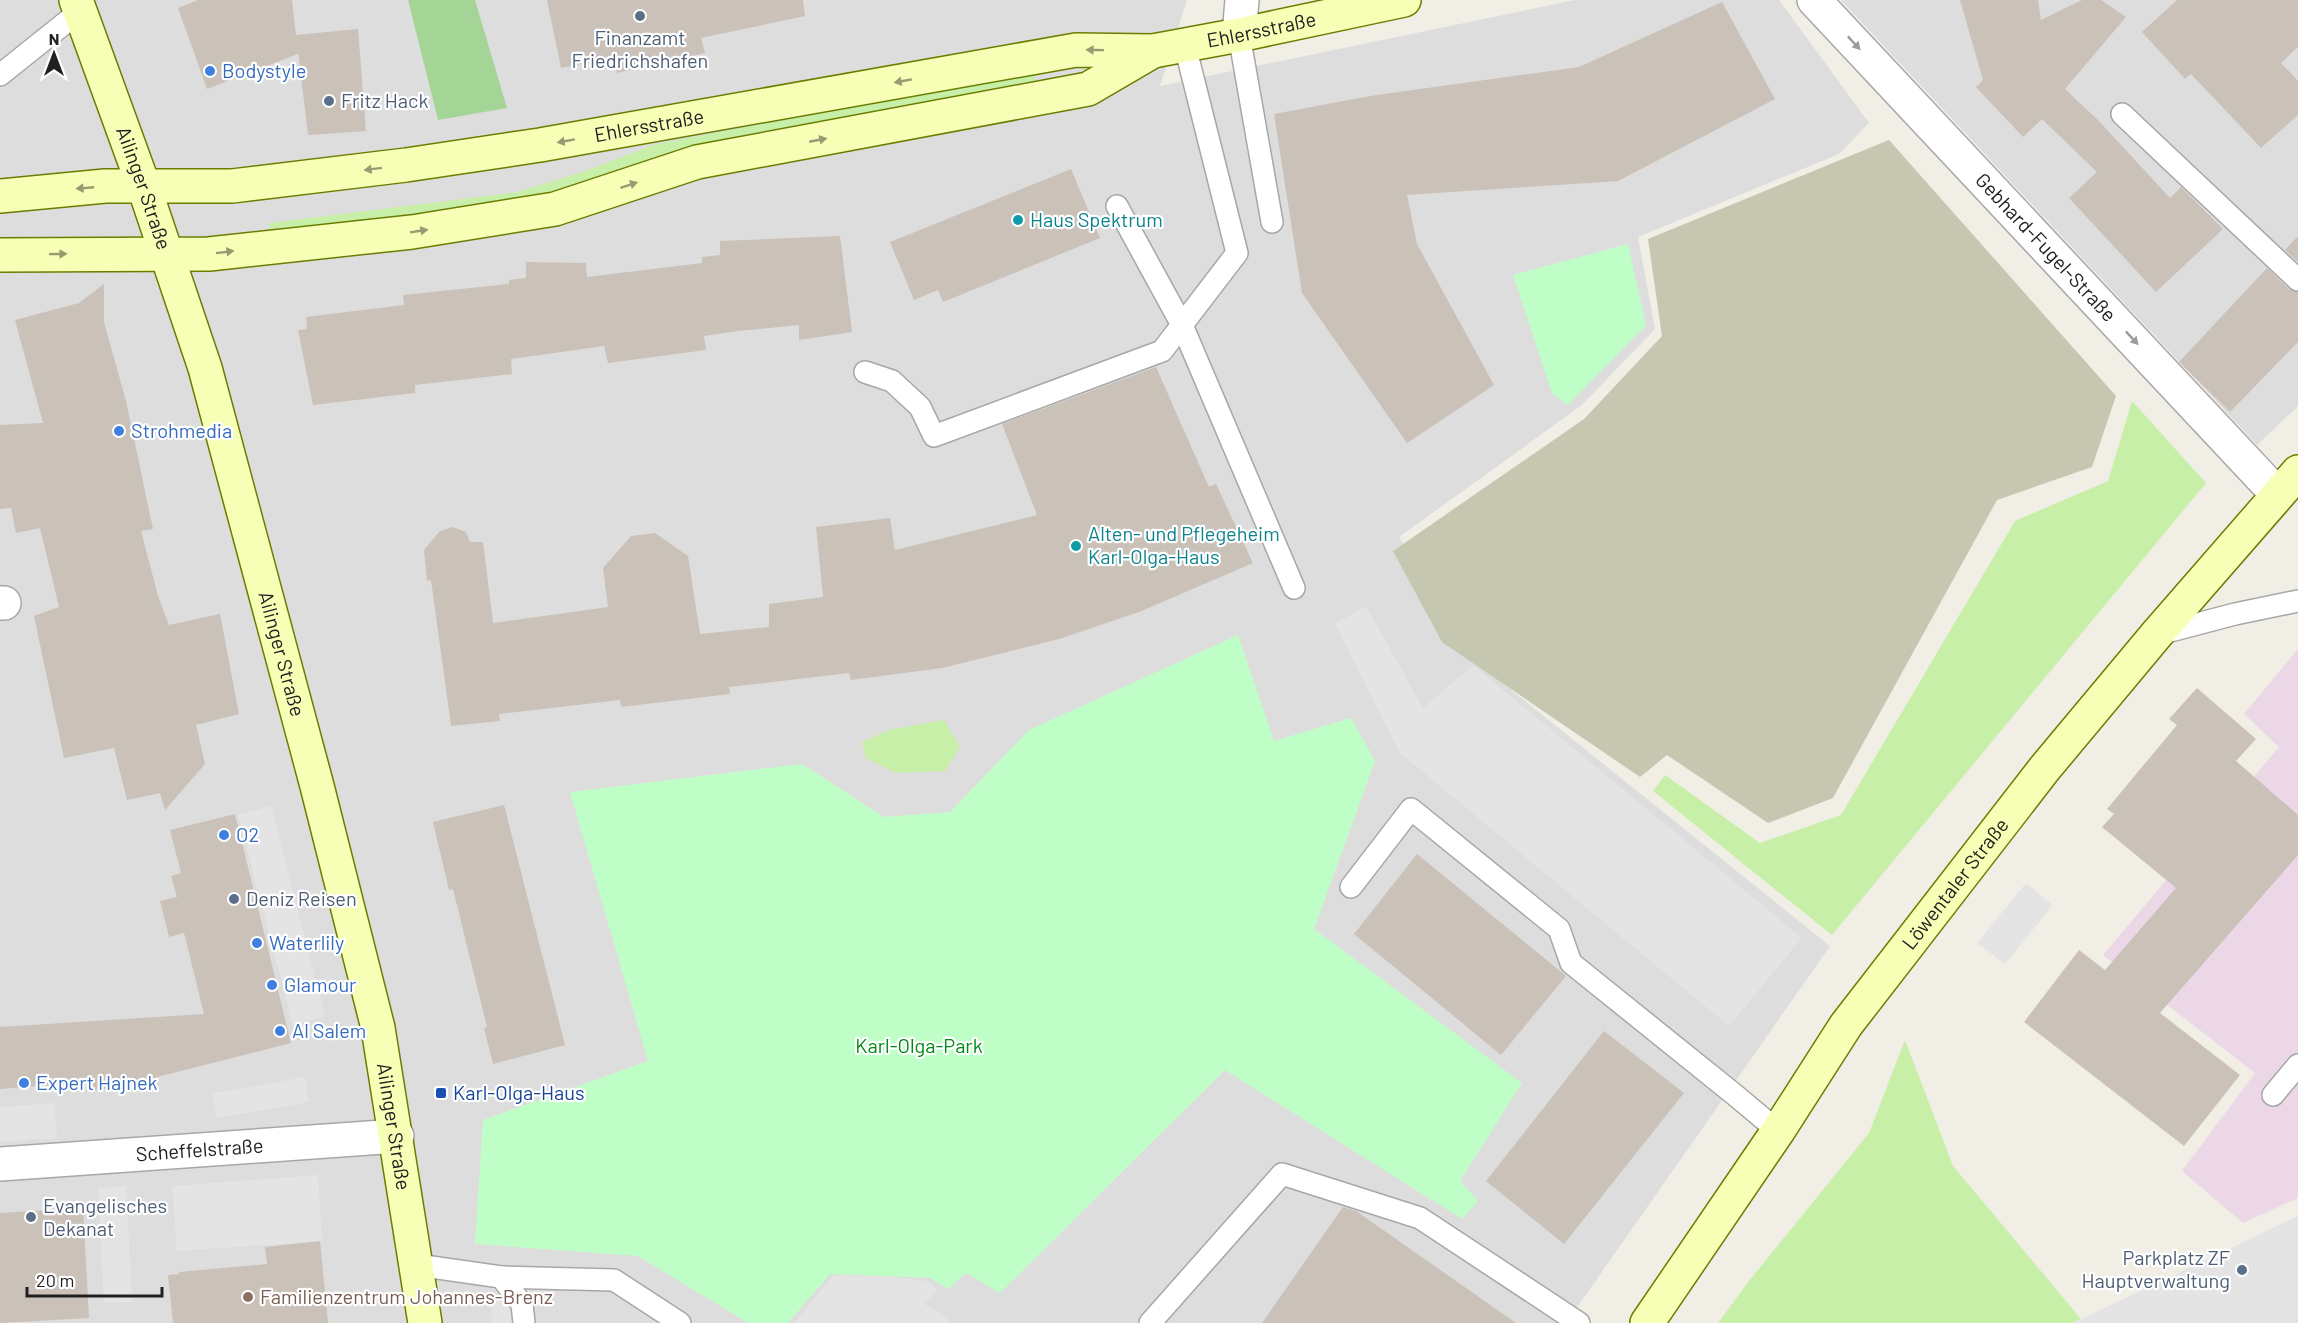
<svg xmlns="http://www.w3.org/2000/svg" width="2298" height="1323" font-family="Barlow,sans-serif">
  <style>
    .residential { fill: #dedddd }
    .industrial { fill: #ebd7e6 }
    .construction { fill: #c5c7b0 }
    .grass { fill: #c7efa8 }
    .forest { fill: #a5d497 }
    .park { fill: #c0fec8 }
    .parking { fill: #e4e4e4 }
    .building { fill: #cac1b8 }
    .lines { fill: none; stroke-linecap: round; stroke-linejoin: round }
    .lane-casing { stroke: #a7a7a7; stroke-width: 24 }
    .street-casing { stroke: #a7a7a7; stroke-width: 36 }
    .secondary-casing { stroke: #697e00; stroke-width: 36 }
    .lane { stroke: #fff; stroke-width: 21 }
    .street { stroke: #fff; stroke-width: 33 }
    .secondary { stroke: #f7ffb6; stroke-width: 33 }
    .oneway { fill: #9b9b9b }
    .oneway2 { fill: #969b72 }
    .service-dot { fill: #5c6f8a; stroke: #fff; stroke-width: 2 }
    .shop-dot { fill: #3f7fe0; stroke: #fff; stroke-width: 2 }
    .culture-dot { fill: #0f9aa8; stroke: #fff; stroke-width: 2 }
    .transit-dot { fill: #1a4fb4; stroke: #fff; stroke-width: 2 }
    .education-dot { fill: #8d6e63; stroke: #fff; stroke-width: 2 }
    .labels { text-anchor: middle; stroke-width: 4.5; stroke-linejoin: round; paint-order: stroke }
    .street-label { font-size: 20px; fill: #202020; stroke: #fff }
    .service-label { font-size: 20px; fill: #4e5e75; stroke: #fff; text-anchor: start }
    .shop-label { font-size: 20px; fill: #366cbe; stroke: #fff; text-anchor: start }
    .culture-label { font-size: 20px; fill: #0d838f; stroke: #fff; text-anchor: start }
    .park-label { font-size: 20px; fill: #038916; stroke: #fff }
    .transit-label { font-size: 20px; fill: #164399; stroke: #fff; text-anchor: start }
    .education-label { font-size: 20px; fill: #785e54; stroke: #fff; text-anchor: start }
  </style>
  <rect width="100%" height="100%" fill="#f1eee6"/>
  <g class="residential">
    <path d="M 0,0 L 1187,0 L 1160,86 L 1575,0 L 1779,0 L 1869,123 L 1839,154 L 1638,237 L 1655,329 L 1582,405 L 1399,537 L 1479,664 L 1830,946 L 1566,1323 L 0,1323 Z"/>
    <path d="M 1841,0 L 2298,0 L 2298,406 L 2257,445 Z"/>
  </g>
  <path class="industrial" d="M 2298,649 L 2298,1198 L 2243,1223 L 2182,1171 L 2255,1073 L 2103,955 L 2279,747 L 2244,714 Z"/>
  <path class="construction" d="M 1889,140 L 2116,396 L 2092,467 L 1997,500 L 1833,798 L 1768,823 L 1667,755 L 1640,777 L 1442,642 L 1393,551 L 1584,419 L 1662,336 L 1648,239 Z"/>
  <g class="grass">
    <path d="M 1034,71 L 1036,84 L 678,150 L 534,199 L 271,234 L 269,223 L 518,192 L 585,171 L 653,145 Z"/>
    <path d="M 2132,401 L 2206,483 L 1832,935 L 1653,791 L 1665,775 L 1760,843 L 1841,815 L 2015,521 L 2108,481 Z"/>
    <path d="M 944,720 L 960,747 L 945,771 L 896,773 L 866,758 L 862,742 L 889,730 Z"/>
    <path d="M 1905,1040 L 1953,1166 L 2081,1319 L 2072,1323 L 1718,1323 L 1749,1281 L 1869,1133 Z"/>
  </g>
  <path class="forest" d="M 408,0 L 475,0 L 507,108 L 438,120 Z"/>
  <g class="park">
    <path d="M 1628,244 L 1646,325 L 1568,405 L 1552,393 L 1513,275 Z"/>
    <path d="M 1238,635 L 1274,741 L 1351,718 L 1375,761 L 1314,929 L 1522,1083 L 1460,1181 L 1478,1201 L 1462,1219 L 1225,1070 L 1000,1293 L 966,1273 L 948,1289 L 930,1278 L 830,1274 L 788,1323 L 748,1323 L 638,1256 L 475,1244 L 483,1120 L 648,1061 L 570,792 L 802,764 L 884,817 L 950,812 L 1029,730 Z"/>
  </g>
  <g class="parking">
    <path d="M 1366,606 L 1423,708 L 1473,665 L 1802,938 L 1729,1026 L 1400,753 L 1335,624 Z"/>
    <path d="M 271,806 L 325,1016 L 293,1025 L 238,815 Z"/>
    <path d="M 2026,883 L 2053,905 L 2005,964 L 1977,943 Z"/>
    <path d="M 305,1077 L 309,1102 L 216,1118 L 212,1093 Z"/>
    <path d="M 54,1103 L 57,1138 L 0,1142 L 0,1107 Z"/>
    <path d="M 318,1175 L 322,1241 L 177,1251 L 172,1186 Z"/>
    <path d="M 126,1186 L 132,1302 L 104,1303 L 98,1188 Z"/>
    <path d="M 2298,1216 L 2298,1323 L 2073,1323 Z"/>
    <path d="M 834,1275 L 896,1277 L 927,1281 L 938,1289 L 924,1304 L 950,1319 L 947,1323 L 794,1323 Z"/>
    <path d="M 491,1301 L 516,1301 L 517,1323 L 492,1323 Z"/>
  </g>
  <g class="building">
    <path d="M 198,0 L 292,0 L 296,35 L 358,29 L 366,131 L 308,135 L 298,51 L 298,54 L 207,89 L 178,8 Z"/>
    <path d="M 547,0 L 803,0 L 805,16 L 701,38 L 705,53 L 617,73 L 613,58 L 561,68 Z"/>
    <path d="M 1960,0 L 2038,0 L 2041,20 L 2082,0 L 2101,0 L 2126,17 L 2065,89 L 2099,121 L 2170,198 L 2181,187 L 2223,229 L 2156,292 L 2069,198 L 2097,172 L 2042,119 L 2023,137 L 1976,87 L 1983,80 Z"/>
    <path d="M 2177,0 L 2298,0 L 2298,47 L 2281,63 L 2298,81 L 2298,115 L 2261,148 L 2191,74 L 2185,79 L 2142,32 Z"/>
    <path d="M 1722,2 L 1775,99 L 1618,181 L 1407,195 L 1417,244 L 1494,385 L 1407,443 L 1302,293 L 1274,114 L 1370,96 L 1579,67 Z"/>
    <path d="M 1071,169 L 1100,238 L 943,302 L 938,290 L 914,300 L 890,242 Z"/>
    <path d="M 840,236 L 852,332 L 799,340 L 799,325 L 738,331 L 704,336 L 706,350 L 608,363 L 604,346 L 511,359 L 512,374 L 415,385 L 415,393 L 313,405 L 298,330 L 307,329 L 306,317 L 404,305 L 403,295 L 509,284 L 509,280 L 526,278 L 526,262 L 586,263 L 587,277 L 702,263 L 702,257 L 720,255 L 720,241 Z"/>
    <path d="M 2298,236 L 2298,262 L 2285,250 Z"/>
    <path d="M 2267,268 L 2289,289 L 2298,292 L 2298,342 L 2230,412 L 2179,362 Z"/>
    <path d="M 104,284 L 104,322 L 126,401 L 153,529 L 141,531 L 158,596 L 169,625 L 220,614 L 239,714 L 196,725 L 205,764 L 165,810 L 160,793 L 127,800 L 114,748 L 64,758 L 34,616 L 59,607 L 40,528 L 16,533 L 11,508 L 0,509 L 0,425 L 43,423 L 15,320 L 79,303 Z"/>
    <path d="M 1156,367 L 1209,487 L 1216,484 L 1253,563 L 1139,612 L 1059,639 L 942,668 L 851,680 L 849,673 L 729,687 L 730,694 L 621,707 L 620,700 L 499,714 L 500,721 L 451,726 L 431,580 L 427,581 L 424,550 L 440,531 L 453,527 L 466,532 L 470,542 L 483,542 L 493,623 L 608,607 L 603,568 L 631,536 L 655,533 L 688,556 L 700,634 L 769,627 L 769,604 L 823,597 L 816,527 L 890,518 L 895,550 L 1037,515 L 1002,424 Z"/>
    <path d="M 2197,688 L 2256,739 L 2236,761 L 2298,815 L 2298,855 L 2160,1013 L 2240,1075 L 2184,1146 L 2024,1022 L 2079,950 L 2105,970 L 2176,888 L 2102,827 L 2114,814 L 2107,809 L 2177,725 L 2169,719 Z"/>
    <path d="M 504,805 L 565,1045 L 493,1064 L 484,1028 L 487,1027 L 453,889 L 449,890 L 433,822 Z"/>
    <path d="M 235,814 L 291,1043 L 157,1077 L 158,1086 L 90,1090 L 89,1082 L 0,1089 L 0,1027 L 204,1014 L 184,933 L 169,937 L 160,901 L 177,897 L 171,876 L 181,873 L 170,830 Z"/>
    <path d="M 1417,854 L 1566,976 L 1501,1055 L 1354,934 Z"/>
    <path d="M 1604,1031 L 1684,1093 L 1564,1244 L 1486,1181 Z"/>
    <path d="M 1343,1207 L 1356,1211 L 1516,1323 L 1262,1323 Z"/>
    <path d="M 83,1208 L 89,1318 L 0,1323 L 0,1213 Z"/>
    <path d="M 320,1241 L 328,1323 L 173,1323 L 168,1275 L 180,1274 L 179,1272 L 267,1264 L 265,1247 Z"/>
  </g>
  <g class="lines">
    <defs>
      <g id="lane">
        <path d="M 1239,35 L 1272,222"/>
        <path d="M 0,75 L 80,11"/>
        <path d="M 2122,114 L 2298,280"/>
        <path d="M 1117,206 L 1182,325 L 1294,588"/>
        <path d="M 865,372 L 892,381 L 920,407 L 934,436 L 1162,351 L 1237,253 L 1185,46"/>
        <path d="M 2159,634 L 2235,614 L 2298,601"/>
        <path d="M 1351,887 L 1411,809 L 1559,929 L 1571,963 L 1735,1095 L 1778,1131"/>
        <path d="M 2273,1095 L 2298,1065"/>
        <path d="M 417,1265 L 501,1277 L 522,1304 L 524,1323"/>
        <path d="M 501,1277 L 614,1280 L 680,1323"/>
        <path d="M 1150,1323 L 1282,1174 L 1420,1218 L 1579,1323"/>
      </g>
      <g id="street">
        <path id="s1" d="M 1814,0 L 2277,494"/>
        <path d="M 1239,35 L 1242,0"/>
        <path d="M 0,603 L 4,603"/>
        <path id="s2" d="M 0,1164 L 397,1136"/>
      </g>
      <g id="secondary">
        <path id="s3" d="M 76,0 L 144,187 L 205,368 L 317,786 L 378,1028 L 425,1323"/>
        <path id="s4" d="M 0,196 L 105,186 L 232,186 L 406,165 L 540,145 L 1076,50 L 1153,51 L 1239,35 L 1404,0"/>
        <path d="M 0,255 L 209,254 L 412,232 L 555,209 L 697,162 L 1088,89 L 1153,51"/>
        <path id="s5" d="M 1647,1323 L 1778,1131 L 1846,1025 L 2045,768 L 2156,635 L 2298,472"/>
      </g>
    </defs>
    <use href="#lane" class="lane-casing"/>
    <use href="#street" class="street-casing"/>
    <use href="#secondary" class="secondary-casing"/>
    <use href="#lane" class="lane"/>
    <use href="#street" class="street"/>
    <use href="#secondary" class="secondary"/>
  </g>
  <defs><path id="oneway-solid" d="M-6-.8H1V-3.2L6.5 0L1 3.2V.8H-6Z" transform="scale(1.5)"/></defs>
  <g class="oneway">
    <use href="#oneway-solid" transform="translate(1854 43) rotate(47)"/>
    <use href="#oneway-solid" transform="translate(2132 338) rotate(47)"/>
  </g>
  <g class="oneway2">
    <use href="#oneway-solid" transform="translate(1095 50) rotate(-179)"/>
    <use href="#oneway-solid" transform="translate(903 81) rotate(170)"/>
    <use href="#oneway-solid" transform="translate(818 140) rotate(-11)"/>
    <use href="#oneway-solid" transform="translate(566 141) rotate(170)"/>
    <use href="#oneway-solid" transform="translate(373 169) rotate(173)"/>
    <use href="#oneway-solid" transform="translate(629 185) rotate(-18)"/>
    <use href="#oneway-solid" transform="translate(85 188) rotate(175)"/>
    <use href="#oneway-solid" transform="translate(419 231) rotate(-9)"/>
    <use href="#oneway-solid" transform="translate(225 252) rotate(-7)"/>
    <use href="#oneway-solid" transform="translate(58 254) rotate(-1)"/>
  </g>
  <g class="service-dot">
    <circle cx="640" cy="16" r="6"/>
    <circle cx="329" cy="101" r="6"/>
    <circle cx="234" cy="899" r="6"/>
    <circle cx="31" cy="1217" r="6"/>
    <circle cx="2242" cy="1270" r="6"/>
  </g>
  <g class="shop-dot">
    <circle cx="210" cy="71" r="6"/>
    <circle cx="119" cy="431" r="6"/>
    <circle cx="224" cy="835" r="6"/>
    <circle cx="257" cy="943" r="6"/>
    <circle cx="272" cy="985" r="6"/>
    <circle cx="280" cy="1031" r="6"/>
    <circle cx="24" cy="1083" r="6"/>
  </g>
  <g class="culture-dot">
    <circle cx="1018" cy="220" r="6"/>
    <circle cx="1076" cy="546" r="6"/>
  </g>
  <rect class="transit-dot" x="435" y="1087" width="12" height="12" rx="3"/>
  <circle class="education-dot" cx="248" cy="1297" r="6"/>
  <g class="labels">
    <g class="street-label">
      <text dy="7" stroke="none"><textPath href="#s4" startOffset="1275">Ehlersstraße</textPath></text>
      <text dy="7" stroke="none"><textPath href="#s4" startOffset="654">Ehlersstraße</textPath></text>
      <text dy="7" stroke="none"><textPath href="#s3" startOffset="200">Ailinger Straße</textPath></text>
      <text dy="7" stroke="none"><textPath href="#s1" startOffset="339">Gebhard-Fugel-Straße</textPath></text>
      <text dy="7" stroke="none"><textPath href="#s3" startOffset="686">Ailinger Straße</textPath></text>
      <text dy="7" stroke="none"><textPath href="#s5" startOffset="537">Löwentaler Straße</textPath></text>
      <text dy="7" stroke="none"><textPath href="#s3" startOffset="1172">Ailinger Straße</textPath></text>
      <text dy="7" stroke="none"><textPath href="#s2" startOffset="200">Scheffelstraße</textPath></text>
    </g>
    <g class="service-label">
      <text x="640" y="45" text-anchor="middle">Finanzamt<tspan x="640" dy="23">Friedrichshafen</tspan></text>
      <text x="341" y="108">Fritz Hack</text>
      <text x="246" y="906">Deniz Reisen</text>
      <text x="43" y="1213">Evangelisches<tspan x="43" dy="23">Dekanat</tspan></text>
      <text x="2230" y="1265" text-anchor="end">Parkplatz ZF<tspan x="2230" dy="23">Hauptverwaltung</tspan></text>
    </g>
    <g class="shop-label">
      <text x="222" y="78">Bodystyle</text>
      <text x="131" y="438">Strohmedia</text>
      <text x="236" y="842">O2</text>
      <text x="269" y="950">Waterlily</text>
      <text x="284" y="992">Glamour</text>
      <text x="292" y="1038">Al Salem</text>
      <text x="36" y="1090">Expert Hajnek</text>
    </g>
    <g class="culture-label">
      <text x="1030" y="227">Haus Spektrum</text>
      <text x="1088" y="541">Alten- und Pflegeheim<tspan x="1088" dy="23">Karl-Olga-Haus</tspan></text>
    </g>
    <g class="park-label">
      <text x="919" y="1053">Karl-Olga-Park</text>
    </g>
    <g class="transit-label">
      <text x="453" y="1100">Karl-Olga-Haus</text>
    </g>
    <g class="education-label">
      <text x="260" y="1304">Familienzentrum Johannes-Brenz</text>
    </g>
  </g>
  <g transform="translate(54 54)" stroke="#ffffff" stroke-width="4.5" paint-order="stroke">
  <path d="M0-4.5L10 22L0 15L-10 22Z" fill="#202020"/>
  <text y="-9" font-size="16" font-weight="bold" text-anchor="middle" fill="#202020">N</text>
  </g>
  <path d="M27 1287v9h135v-9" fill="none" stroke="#202020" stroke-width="3"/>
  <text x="36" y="1287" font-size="18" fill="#202020" stroke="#ffffff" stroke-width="4.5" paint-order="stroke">20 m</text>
</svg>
